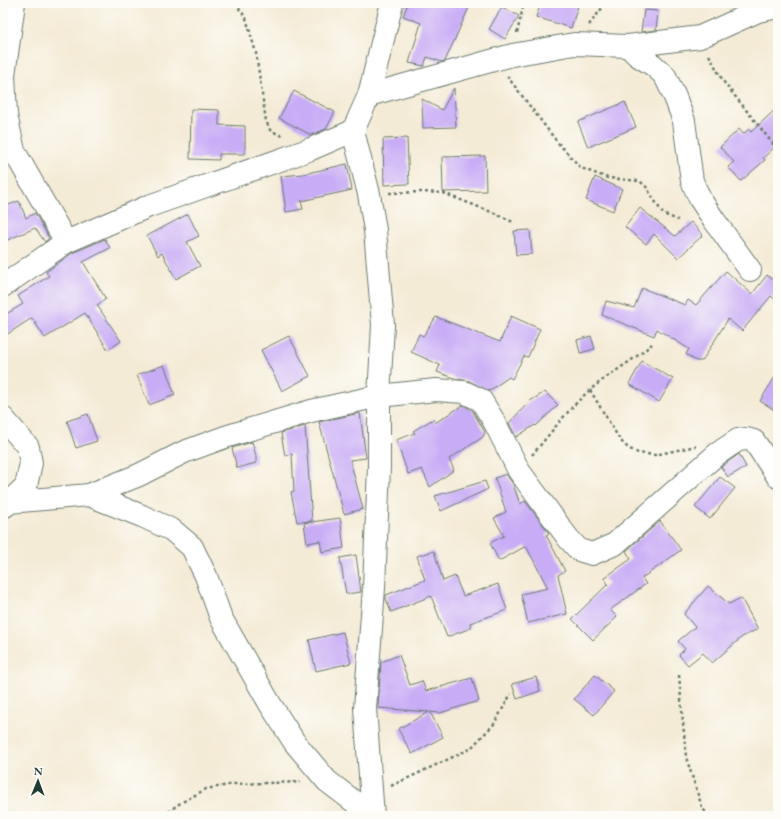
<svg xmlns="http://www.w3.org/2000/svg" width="781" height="819" font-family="'EB Garamond',serif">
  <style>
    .building { fill: #c8acf6 }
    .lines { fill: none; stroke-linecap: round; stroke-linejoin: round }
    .street-casing { stroke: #6a7a6d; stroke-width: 24 }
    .path { stroke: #6a7a6d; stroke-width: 2.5; stroke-dasharray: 3 3; stroke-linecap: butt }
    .street { stroke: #fff; stroke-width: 22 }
  </style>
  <rect width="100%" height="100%" fill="#fdfcf7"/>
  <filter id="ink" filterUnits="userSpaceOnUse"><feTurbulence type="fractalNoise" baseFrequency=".025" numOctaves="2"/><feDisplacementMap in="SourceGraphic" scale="8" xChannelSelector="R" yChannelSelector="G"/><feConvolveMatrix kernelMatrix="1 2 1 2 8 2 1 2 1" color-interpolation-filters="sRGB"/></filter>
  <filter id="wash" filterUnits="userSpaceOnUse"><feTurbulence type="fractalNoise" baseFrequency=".012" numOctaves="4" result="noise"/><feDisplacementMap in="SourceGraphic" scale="16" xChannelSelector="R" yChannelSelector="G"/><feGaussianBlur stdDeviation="0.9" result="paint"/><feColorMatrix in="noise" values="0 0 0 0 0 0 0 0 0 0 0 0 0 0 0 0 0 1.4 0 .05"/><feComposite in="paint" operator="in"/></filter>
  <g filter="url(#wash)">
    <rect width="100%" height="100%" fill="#f4ebd6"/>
    <g id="blocks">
      <g class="building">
        <path d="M 408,3 L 471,3 L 445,61 L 442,62 L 427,57 L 424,66 L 409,63 L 421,23 L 403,16 Z"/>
        <path d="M 541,3 L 568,3 L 578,6 L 571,28 L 536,17 Z"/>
        <path d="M 502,7 L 519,16 L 505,39 L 489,29 Z"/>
        <path d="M 644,10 L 658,11 L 656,30 L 641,32 Z"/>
        <path d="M 454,88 L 456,127 L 423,128 L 422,99 L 442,110 Z"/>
        <path d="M 294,91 L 335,112 L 326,129 L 311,135 L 279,118 Z"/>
        <path d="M 625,102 L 636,127 L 588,147 L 578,122 Z"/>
        <path d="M 778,107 L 778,144 L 763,158 L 765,160 L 741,181 L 728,167 L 734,162 L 720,147 L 739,129 L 743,134 L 749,129 L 751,132 Z"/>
        <path d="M 191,109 L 219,110 L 219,125 L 245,126 L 245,154 L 219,154 L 219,160 L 190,159 Z"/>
        <path d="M 407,138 L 409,184 L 384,185 L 383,139 Z"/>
        <path d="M 485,156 L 486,191 L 443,192 L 442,157 Z"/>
        <path d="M 347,164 L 352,190 L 301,201 L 303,209 L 286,212 L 281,176 L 303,174 Z"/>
        <path d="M 595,177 L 622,189 L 613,211 L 586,200 Z"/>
        <path d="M 19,201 L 26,218 L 35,213 L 49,238 L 45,242 L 35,228 L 3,242 L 3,207 Z"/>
        <path d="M 640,208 L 675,236 L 691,222 L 703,235 L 678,258 L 654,234 L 646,244 L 625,227 Z"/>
        <path d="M 188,214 L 199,236 L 187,242 L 200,266 L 176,279 L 162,253 L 158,256 L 147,236 Z"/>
        <path d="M 530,230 L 532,254 L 516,255 L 514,231 Z"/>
        <path d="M 105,239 L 110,248 L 83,262 L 106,299 L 97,305 L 121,341 L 108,350 L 85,313 L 45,338 L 32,318 L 3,337 L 3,316 L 23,304 L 18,296 L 49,276 L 46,272 L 72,253 Z"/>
        <path d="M 726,271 L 752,294 L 767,275 L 778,284 L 778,302 L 771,296 L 742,331 L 728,319 L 702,361 L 696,361 L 686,354 L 689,349 L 657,329 L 654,336 L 602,315 L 606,301 L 634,308 L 642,288 L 685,305 L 688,300 L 696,305 Z"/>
        <path d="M 511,316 L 540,329 L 528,357 L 524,356 L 512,379 L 509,377 L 489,391 L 469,381 L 457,379 L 437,372 L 440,365 L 411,352 L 419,334 L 423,336 L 436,317 L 500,342 Z"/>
        <path d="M 289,336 L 310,376 L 282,391 L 261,350 Z"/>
        <path d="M 591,336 L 595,349 L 580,353 L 577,340 Z"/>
        <path d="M 642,361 L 673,379 L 659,402 L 629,384 Z"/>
        <path d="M 164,365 L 175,395 L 149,405 L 137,375 Z"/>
        <path d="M 778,372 L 778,412 L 760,401 Z"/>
        <path d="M 545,392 L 558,405 L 536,426 L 535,425 L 516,437 L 509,423 L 530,401 Z"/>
        <path d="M 463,405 L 472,410 L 485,432 L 483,437 L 449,459 L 454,470 L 430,487 L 422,469 L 408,474 L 396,440 L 415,433 L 413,431 L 433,419 L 435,423 Z"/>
        <path d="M 360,413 L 366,458 L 350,460 L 363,509 L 344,514 L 319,422 Z"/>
        <path d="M 88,414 L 97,441 L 76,448 L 67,421 Z"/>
        <path d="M 305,426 L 312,521 L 297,522 L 291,492 L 294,491 L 292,454 L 285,456 L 281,433 Z"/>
        <path d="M 252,442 L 256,456 L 256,463 L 237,468 L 232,448 Z"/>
        <path d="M 739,454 L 746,467 L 728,477 L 721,467 Z"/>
        <path d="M 506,474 L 513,484 L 520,504 L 525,501 L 549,533 L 546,535 L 565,571 L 558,575 L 567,614 L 528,623 L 521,594 L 548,588 L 526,546 L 499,561 L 490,543 L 504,536 L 494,518 L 506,512 L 495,478 Z"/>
        <path d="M 720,477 L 735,488 L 710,519 L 695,507 Z"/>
        <path d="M 485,481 L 488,489 L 441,511 L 435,496 Z"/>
        <path d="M 340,518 L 344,548 L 322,552 L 320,541 L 307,543 L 304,523 Z"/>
        <path d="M 660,521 L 681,550 L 642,578 L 646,584 L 610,610 L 617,617 L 593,640 L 572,619 L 608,584 L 604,578 L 631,559 L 626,551 Z"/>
        <path d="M 434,551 L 443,581 L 455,576 L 463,596 L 498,584 L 507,610 L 470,623 L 471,628 L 447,637 L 431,596 L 391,612 L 386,599 L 386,595 L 425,580 L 417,556 Z"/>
        <path d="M 356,555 L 361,592 L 346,594 L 340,558 Z"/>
        <path d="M 708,586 L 729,604 L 741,598 L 758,629 L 742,637 L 712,663 L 703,653 L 688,665 L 679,655 L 685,649 L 678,641 L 695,627 L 684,614 Z"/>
        <path d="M 343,632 L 351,663 L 316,671 L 309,640 Z"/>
        <path d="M 399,655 L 410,685 L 422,681 L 426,691 L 472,678 L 479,701 L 440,713 L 430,712 L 443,737 L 412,754 L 398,729 L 429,712 L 378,708 L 381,662 Z"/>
        <path d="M 595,675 L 614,691 L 594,715 L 574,699 Z"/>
        <path d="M 536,677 L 540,691 L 517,699 L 512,684 Z"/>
      </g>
    </g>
  </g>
  <g filter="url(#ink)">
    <use href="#blocks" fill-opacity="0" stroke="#6a7a6d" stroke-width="1"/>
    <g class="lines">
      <defs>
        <g id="street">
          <path d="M 14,3 L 4,75 L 6,115 L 14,151 L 66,242"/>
          <path d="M 628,46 L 637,55 L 653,65 L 665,76 L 675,97 L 684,121 L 692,181 L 700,199 L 714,220 L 750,270"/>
          <path d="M 369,95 L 512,55 L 574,44 L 628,46 L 700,37 L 758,11 L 778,7"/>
          <path d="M 353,131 L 369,194 L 375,230 L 383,325 L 379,396 L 379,467 L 374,588 L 365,708 L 373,816"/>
          <path d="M 3,286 L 66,242 L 149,206 L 311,149 L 353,131 L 369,95 L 392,3"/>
          <path d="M 3,418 L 28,447 L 31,463 L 26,486 L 5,506"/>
          <path d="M 89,495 L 142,516 L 172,530 L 192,547 L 206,576 L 221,618 L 270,704 L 295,743 L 327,781 L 373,816"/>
          <path d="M 9,502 L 89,495 L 139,475 L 184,452 L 225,437 L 311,411 L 379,396 L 436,390 L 464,392 L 481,400 L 495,423 L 519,471 L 568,538 L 579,550 L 592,554 L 615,544 L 717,454 L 738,440 L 747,439 L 754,441 L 778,477"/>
        </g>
      </defs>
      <use href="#street" class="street-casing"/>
      <g class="path">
        <path d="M 235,3 L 246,18 L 256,53 L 266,121 L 270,130 L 284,137"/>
        <path d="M 589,25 L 606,3"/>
        <path d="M 517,33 L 524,3"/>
        <path d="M 709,55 L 723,81 L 778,150"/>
        <path d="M 507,76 L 558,143 L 581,168 L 608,178 L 639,181 L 645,185 L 663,214 L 678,220"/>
        <path d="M 389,193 L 420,192 L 443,193 L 494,213 L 513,222"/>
        <path d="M 590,390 L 620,440 L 628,448 L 638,453 L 655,455 L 696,446"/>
        <path d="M 532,455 C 551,433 568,409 590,390 C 610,373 633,361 652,344"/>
        <path d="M 679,675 L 686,757 L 702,807 L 708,816"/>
        <path d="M 391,786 L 470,749 L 494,724 L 511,694"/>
        <path d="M 164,816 L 177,805 L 206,789 L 234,784 L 301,782"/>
      </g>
      <use href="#street" class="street"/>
    </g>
  </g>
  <rect width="781" height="819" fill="none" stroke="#fdfcf7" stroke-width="16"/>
  <g transform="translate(38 781) rotate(1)" stroke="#fdfcf7" stroke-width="3" paint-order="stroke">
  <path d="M0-3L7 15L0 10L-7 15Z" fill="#1f3d34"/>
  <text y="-6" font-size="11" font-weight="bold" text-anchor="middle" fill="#1f3d34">N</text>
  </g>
</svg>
